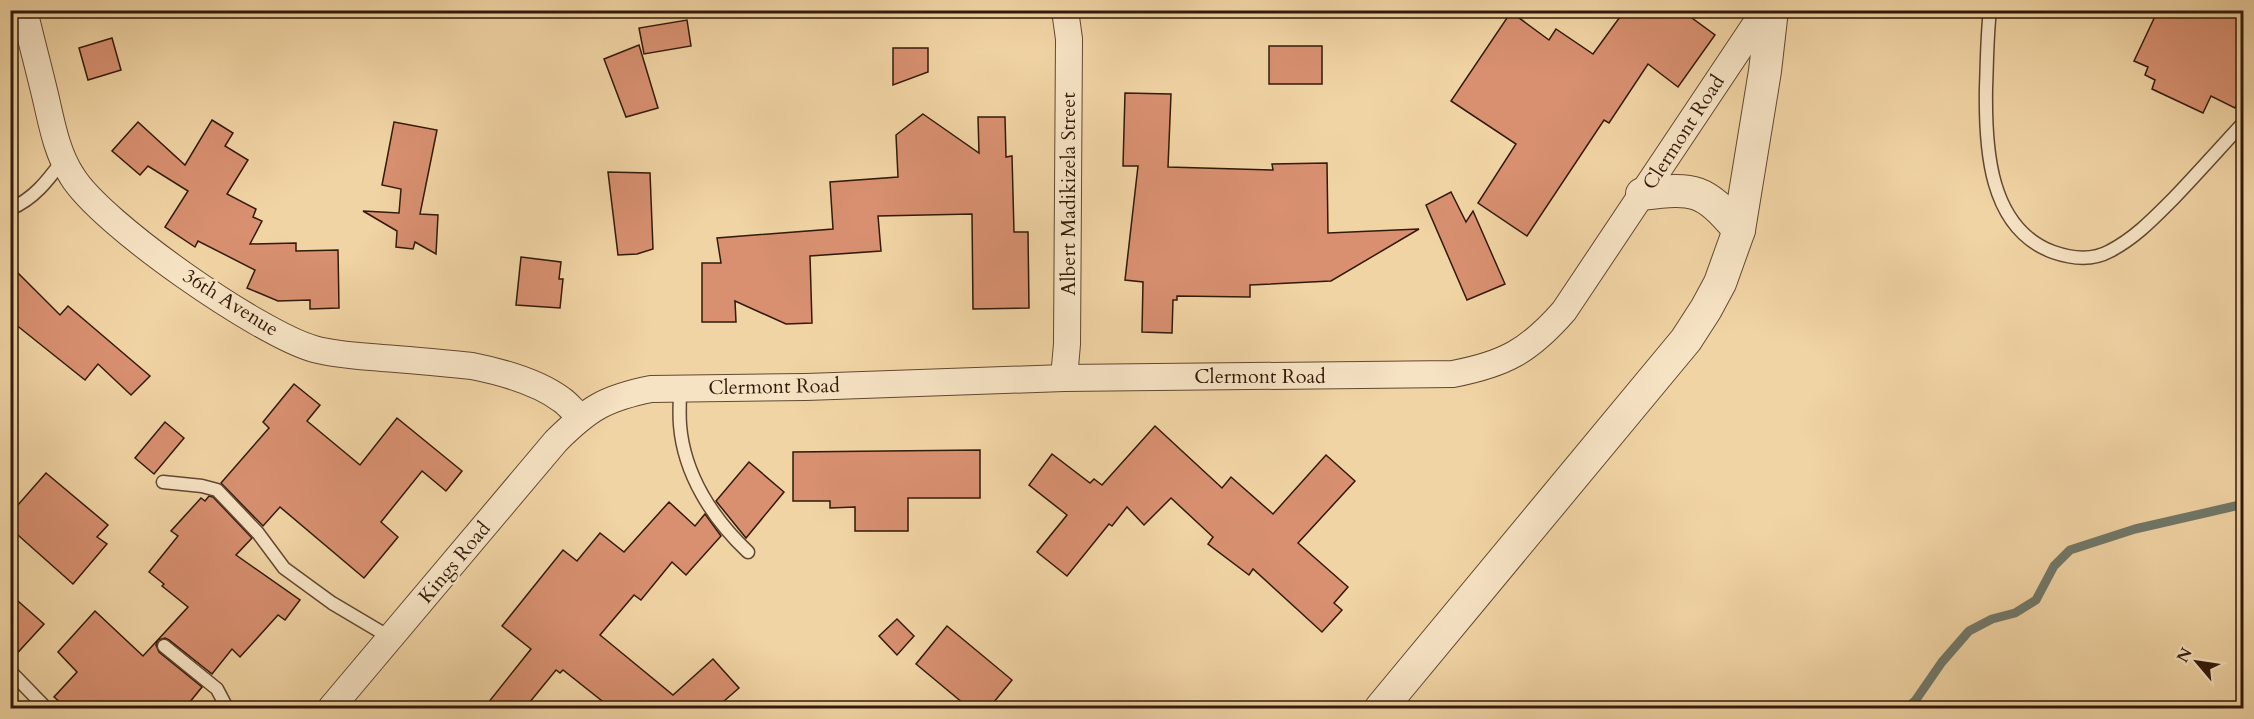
<svg xmlns="http://www.w3.org/2000/svg" width="2254" height="719" font-family="Cardo,serif">
  <style>
    .lines { fill: none; stroke-linecap: round; stroke-linejoin: round }
    .stream { stroke: #71796a; stroke-width: 9 }
    .building { fill: #d89070; stroke: #321a0a; stroke-width: 1.5 }
    .service-casing { stroke: #624830; stroke-width: 15 }
    .minor-casing { stroke: #624830; stroke-width: 28 }
    .tertiary-casing { stroke: #624830; stroke-width: 34 }
    .service { stroke: #f6e3c4; stroke-width: 12 }
    .minor { stroke: #f6e3c4; stroke-width: 26 }
    .tertiary { stroke: #f6e3c4; stroke-width: 32 }
    .labels { text-anchor: middle; stroke-width: 4.5; stroke-linejoin: round; paint-order: stroke }
    .street-label { font-size: 20px; fill: #321a0a; stroke: #f6e3c4 }
  </style>
  <rect width="100%" height="100%" fill="#f1d4a4"/>
  <filter id="stains"><feTurbulence type="fractalNoise" baseFrequency=".00333" numOctaves="4"/><feColorMatrix values="0 0 0 0 .2 0 0 0 0 .09 0 0 0 0 .02 0 0 0 .5 -.17"/></filter>
  <radialGradient id="worn" r=".72"><stop offset=".6" stop-color="#630" stop-opacity="0"/><stop offset="1" stop-color="#630" stop-opacity=".3"/></radialGradient>
  <g class="lines">
    <path class="stream" d="M 1907,708 L 1915,701 L 1942,662 L 1969,631 L 1992,619 L 2015,613 L 2036,600 L 2054,566 L 2070,550 L 2135,529 L 2244,504"/>
  </g>
  <g class="building">
    <path d="M 1625,10 L 1681,10 L 1715,35 L 1678,87 L 1648,64 L 1609,123 L 1604,120 L 1527,236 L 1478,203 L 1516,144 L 1451,101 L 1511,12 L 1549,40 L 1556,29 L 1593,54 Z"/>
    <path d="M 2158,10 L 2244,10 L 2244,89 L 2235,108 L 2211,96 L 2203,113 L 2152,89 L 2155,80 L 2145,75 L 2148,67 L 2134,61 Z"/>
    <path d="M 687,20 L 691,46 L 644,54 L 639,28 Z"/>
    <path d="M 112,38 L 121,70 L 88,80 L 79,48 Z"/>
    <path d="M 639,45 L 658,108 L 626,117 L 604,59 Z"/>
    <rect x="1269" y="46" width="53" height="38"/>
    <path d="M 893,48 L 928,48 L 928,72 L 893,85 Z"/>
    <path d="M 1125,93 L 1171,94 L 1168,167 L 1273,170 L 1272,164 L 1327,163 L 1328,233 L 1419,229 L 1331,281 L 1250,285 L 1250,297 L 1177,296 L 1177,300 L 1173,300 L 1172,333 L 1142,332 L 1143,282 L 1125,280 L 1138,166 L 1123,166 Z"/>
    <path d="M 923,114 L 979,153 L 978,117 L 1005,117 L 1006,157 L 1012,156 L 1014,232 L 1028,232 L 1029,308 L 973,309 L 972,214 L 878,216 L 881,251 L 810,256 L 812,323 L 786,324 L 735,301 L 736,322 L 702,322 L 702,263 L 721,263 L 717,238 L 833,229 L 830,182 L 898,177 L 896,135 Z"/>
    <path d="M 212,120 L 233,133 L 225,146 L 248,160 L 227,194 L 256,209 L 253,217 L 262,221 L 250,244 L 296,243 L 296,251 L 338,250 L 339,308 L 310,309 L 310,300 L 278,301 L 247,288 L 255,270 L 198,241 L 195,247 L 165,227 L 188,191 L 148,166 L 140,175 L 112,151 L 138,122 L 185,165 Z"/>
    <path d="M 394,122 L 437,130 L 420,214 L 438,215 L 436,254 L 415,242 L 413,249 L 396,247 L 397,231 L 363,211 L 399,213 L 401,189 L 382,185 Z"/>
    <path d="M 608,172 L 650,173 L 653,249 L 637,254 L 618,255 Z"/>
    <path d="M 1451,192 L 1466,222 L 1473,211 L 1505,284 L 1467,300 L 1426,205 Z"/>
    <path d="M 521,257 L 561,262 L 559,279 L 563,279 L 560,308 L 516,305 Z"/>
    <path d="M 10,265 L 60,315 L 68,306 L 150,376 L 131,395 L 98,364 L 85,380 L 10,320 Z"/>
    <path d="M 294,384 L 320,405 L 307,421 L 360,465 L 397,418 L 462,471 L 446,491 L 422,471 L 381,522 L 398,537 L 364,578 L 280,507 L 263,526 L 221,483 L 269,428 L 263,422 Z"/>
    <path d="M 165,422 L 184,438 L 154,474 L 135,458 Z"/>
    <path d="M 1155,426 L 1222,488 L 1231,477 L 1273,514 L 1326,455 L 1355,481 L 1298,543 L 1348,587 L 1334,603 L 1342,610 L 1322,632 L 1253,569 L 1249,575 L 1208,544 L 1213,537 L 1171,498 L 1144,525 L 1127,507 L 1112,526 L 1109,524 L 1067,576 L 1037,552 L 1067,515 L 1029,485 L 1052,454 L 1090,483 L 1094,479 L 1102,485 Z"/>
    <path d="M 980,450 L 980,498 L 908,498 L 908,531 L 855,531 L 855,507 L 830,508 L 830,501 L 793,501 L 793,452 Z"/>
    <path d="M 749,462 L 784,492 L 746,538 L 716,501 Z"/>
    <path d="M 46,473 L 108,525 L 97,537 L 107,544 L 73,584 L 10,528 L 10,514 Z"/>
    <path d="M 209,496 L 213,497 L 252,538 L 236,555 L 300,600 L 285,620 L 278,615 L 240,657 L 232,649 L 212,674 L 169,640 L 165,638 L 158,640 L 156,645 L 159,652 L 202,687 L 185,708 L 67,708 L 54,697 L 77,672 L 58,652 L 95,611 L 143,656 L 188,607 L 162,586 L 164,584 L 149,572 L 178,536 L 171,531 L 201,498 L 205,501 Z"/>
    <path d="M 669,502 L 695,526 L 705,514 L 721,536 L 686,575 L 672,562 L 641,600 L 634,595 L 600,635 L 673,695 L 713,659 L 739,688 L 716,708 L 611,708 L 563,670 L 560,673 L 556,670 L 525,708 L 484,708 L 531,649 L 502,626 L 563,550 L 577,561 L 600,533 L 624,552 Z"/>
    <path d="M 10,594 L 44,624 L 10,661 Z"/>
    <path d="M 897,619 L 914,636 L 897,655 L 879,636 Z"/>
    <path d="M 947,626 L 1012,680 L 989,708 L 969,708 L 916,664 Z"/>
  </g>
  <g class="lines">
    <defs>
      <g id="service">
        <path d="M 1990,10 C 1987,36 1987,62 1986,88 C 1985,146 1988,228 2053,252 C 2073,259 2092,261 2110,251 C 2135,238 2153,219 2173,199 C 2197,174 2220,148 2244,122"/>
        <path d="M 10,209 C 34,199 48,180 63,160"/>
        <path d="M 680,388 C 680,400 679,413 680,425 C 684,475 713,519 748,552"/>
        <path d="M 163,482 L 202,486 L 217,490 L 258,533 L 284,568 L 332,603 L 391,638"/>
        <path d="M 164,646 L 217,689 L 227,708"/>
        <path d="M 10,671 L 46,708"/>
      </g>
      <g id="minor">
        <path d="M 24,10 C 31,40 39,69 46,99 C 52,125 57,153 72,176 C 101,224 260,334 314,349 C 336,355 359,356 382,358 C 412,360 442,363 472,366 C 502,372 538,382 562,400 C 569,405 574,412 580,417"/>
        <path d="M 1064,378 L 1067,344 L 1069,39 L 1065,10"/>
        <path d="M 331,708 L 556,441 C 589,408 606,398 651,389 L 806,387 L 1064,378 L 1453,374 C 1505,364 1529,351 1564,311 L 1765,10"/>
      </g>
      <g id="tertiary">
        <path d="M 1642,194 C 1695,187 1704,189 1739,230"/>
        <path d="M 1381,708 L 1686,340 L 1706,309 L 1720,283 L 1739,230 L 1765,71 L 1772,10"/>
      </g>
    </defs>
    <use href="#service" class="service-casing"/>
    <use href="#minor" class="minor-casing"/>
    <use href="#tertiary" class="tertiary-casing"/>
    <use href="#service" class="service"/>
    <use href="#minor" class="minor"/>
    <use href="#tertiary" class="tertiary"/>
  </g>
  <g class="labels">
    <g class="street-label">
      <text transform="translate(1683 132) rotate(-57)" y="7">Clermont Road</text>
      <text transform="translate(1068 194) rotate(-90)" y="7">Albert Madikizela Street</text>
      <text transform="translate(231 302) rotate(32)" y="7">36th Avenue</text>
      <text x="1260" y="383">Clermont Road</text>
      <text transform="translate(774 386) rotate(-1)" y="7">Clermont Road</text>
      <text transform="translate(454 562) rotate(-50)" y="7">Kings Road</text>
    </g>
  </g>
  <rect width="2254" height="719" fill="none" stroke="#f1d4a4" stroke-width="36"/>
  <rect x="12" y="12" width="2230" height="695" fill="none" stroke="#321a0a" stroke-width="3"/>
  <rect x="18" y="18" width="2218" height="683" fill="none" stroke="#321a0a" stroke-width="1.5"/>
  <g transform="translate(2197 662) rotate(299)" stroke="#f6e3c4" stroke-width="4.5" paint-order="stroke">
  <path d="M0-4.5L10 22L0 15L-10 22Z" fill="#321a0a"/>
  <text y="-9" font-size="16" font-weight="bold" text-anchor="middle" fill="#321a0a">N</text>
  </g>
  <rect width="100%" height="100%" filter="url(#stains)"/>
  <rect width="100%" height="100%" fill="url(#worn)"/>
</svg>
